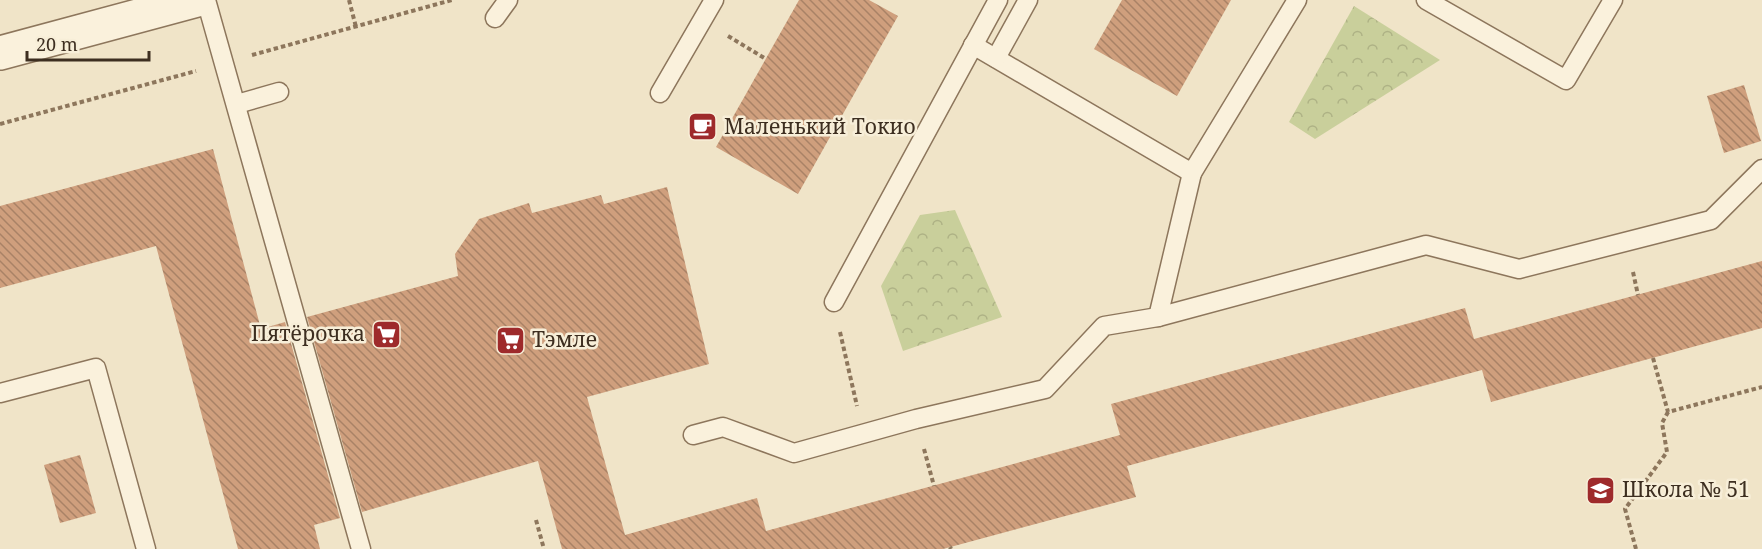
<svg xmlns="http://www.w3.org/2000/svg" width="1762" height="549" font-family="'Noto Serif',serif">
  <style>
    .park { fill: url(#park-crowns) }
    .building { fill: url(#building-back-hatch) }
    .lines { fill: none; stroke-linecap: round; stroke-linejoin: round }
    .service-casing { stroke: #8d765c; stroke-width: 21 }
    .minor-casing { stroke: #8d765c; stroke-width: 36 }
    .path { stroke: #8d765c; stroke-width: 4; stroke-dasharray: 4.5 3; stroke-linecap: butt }
    .service { stroke: #faf1dc; stroke-width: 18 }
    .minor { stroke: #faf1dc; stroke-width: 33 }
    .labels { text-anchor: middle; stroke-width: 5; stroke-linejoin: round; paint-order: stroke }
    .poi-label { font-size: 21px; fill: #3d2e20; stroke: #f7eed8; text-anchor: start }
  </style>
  <defs>
    <pattern id="park-crowns" width="20" height="18" patternUnits="userSpaceOnUse" patternTransform="scale(1.5)"><rect width="20" height="18" fill="#c9cf9b"/><path d="M2 6a3 3 0 1 1 6 0M12 15a3 3 0 1 1 6 0" fill="none" stroke="#aeb285"/></pattern>
    <pattern id="building-back-hatch" width="6" height="6" patternUnits="userSpaceOnUse" patternTransform="scale(1.5)"><rect width="6" height="6" fill="#cf9f7d"/><path d="M-1 5l2 2M0 0l6 6M5-1l2 2" fill="none" stroke="#a98266"/></pattern>
  </defs>
  <rect width="100%" height="100%" fill="#f0e4c8"/>
  <g class="park">
    <path d="M 1354,6 L 1440,60 L 1315,139 L 1289,122 Z"/>
    <path d="M 955,210 L 1002,317 L 903,351 L 881,286 L 920,215 Z"/>
  </g>
  <g class="building">
    <path d="M 799,0 L 869,0 L 898,16 L 798,194 L 716,147 Z"/>
    <path d="M 1122,0 L 1231,0 L 1177,96 L 1094,49 Z"/>
    <path d="M 1744,85 L 1761,141 L 1724,153 L 1707,96 Z"/>
    <path d="M 213,149 L 261,329 L 285,322 L 340,518 L 314,525 L 320,549 L 238,549 L 156,246 L 0,288 L 0,206 Z"/>
    <path d="M 667,187 L 709,364 L 587,397 L 625,535 L 757,498 L 766,531 L 1120,435 L 1111,404 L 1465,308 L 1474,339 L 1762,261 L 1762,328 L 1491,402 L 1482,370 L 1127,466 L 1136,497 L 943,549 L 562,549 L 538,461 L 362,512 L 307,317 L 458,276 L 455,254 L 479,219 L 529,203 L 532,213 L 601,195 L 604,204 Z"/>
    <path d="M 80,455 L 96,513 L 60,523 L 44,465 Z"/>
  </g>
  <g class="lines">
    <defs>
      <g id="service">
        <path d="M 206,0 L 361,549"/>
        <path d="M 1426,0 L 1566,80 L 1613,0"/>
        <path d="M 495,18 L 508,0"/>
        <path d="M 973,45 L 1192,173 L 1297,0"/>
        <path d="M 996,58 L 1028,0"/>
        <path d="M 660,93 L 714,0"/>
        <path d="M 237,104 L 279,92"/>
        <path d="M 834,302 L 998,0"/>
        <path d="M 1158,317 L 1192,173"/>
        <path d="M 0,393 L 96,368 L 146,549"/>
        <path d="M 693,435 L 723,427 L 794,453 L 916,419 L 1045,389 L 1104,326 L 1158,317 L 1426,245 L 1519,269 L 1711,220 L 1762,169"/>
      </g>
      <path id="minor" d="M 0,53 L 197,0"/>
    </defs>
    <use href="#service" class="service-casing"/>
    <use href="#minor" class="minor-casing"/>
    <g class="path">
      <path d="M 349,0 L 356,27"/>
      <path d="M 728,36 L 766,59"/>
      <path d="M 252,55 L 452,0"/>
      <path d="M 0,124 L 196,71"/>
      <path d="M 1633,272 L 1638,295"/>
      <path d="M 840,332 L 857,406"/>
      <path d="M 1653,358 L 1668,412 L 1762,387"/>
      <path d="M 924,449 L 934,486"/>
      <path d="M 536,520 L 544,549"/>
      <path d="M 950,547 L 951,549"/>
      <path d="M 1636,549 L 1625,509 L 1667,452 L 1662,423 L 1668,412"/>
    </g>
    <use href="#service" class="service"/>
    <use href="#minor" class="minor"/>
  </g>
  <defs>
    <symbol id="cafe-square" viewBox="-11 -11 22 22"><rect x="-9" y="-9" width="18" height="18" rx="4" fill="#9e2a2b" stroke="#f7eed8"/><path d="M-5.5-4.5H6V0H3Q3 3.5 0 3.5H-2.5Q-5.5 3.5-5.5 0ZM3-3.2v2h1.7v-2ZM-6 4.5H4V6H-6Z" fill="#fff"/></symbol>
    <symbol id="supermarket-square" viewBox="-11 -11 22 22"><rect x="-9" y="-9" width="18" height="18" rx="4" fill="#9e2a2b" stroke="#f7eed8"/><path d="M-6-5.5h2.5l.6 2H6L4.5 2H-2.5L-4.4-4H-6ZM-1.5 3.2a1.3 1.3 0 1 0 .1 0ZM3 3.2a1.3 1.3 0 1 0 .1 0Z" fill="#fff"/></symbol>
    <symbol id="school-square" viewBox="-11 -11 22 22"><rect x="-9" y="-9" width="18" height="18" rx="4" fill="#9e2a2b" stroke="#f7eed8"/><path d="M0-5L7-2L0 1L-7-2ZM-4 1L0 2.5L4 1V4Q0 6-4 4Z" fill="#fff"/></symbol>
  </defs>
  <g fill-rule="evenodd">
    <use href="#cafe-square" x="686" y="110" width="33" height="33"/>
    <use href="#supermarket-square" x="370" y="318" width="33" height="33"/>
    <use href="#supermarket-square" x="494" y="324" width="33" height="33"/>
    <use href="#school-square" x="1584" y="474" width="33" height="33"/>
  </g>
  <g class="labels">
    <g class="poi-label">
      <text x="724" y="134">Маленький Токио</text>
      <text x="365" y="341" text-anchor="end">Пятёрочка</text>
      <text x="532" y="347">Тэмле</text>
      <text x="1622" y="497">Школа № 51</text>
    </g>
  </g>
  <path d="M27 51v9h122v-9" fill="none" stroke="#3d2e20" stroke-width="3"/>
  <text x="36" y="51" font-size="18" fill="#3d2e20" stroke="#f7eed8" stroke-width="4.5" paint-order="stroke">20 m</text>
</svg>
